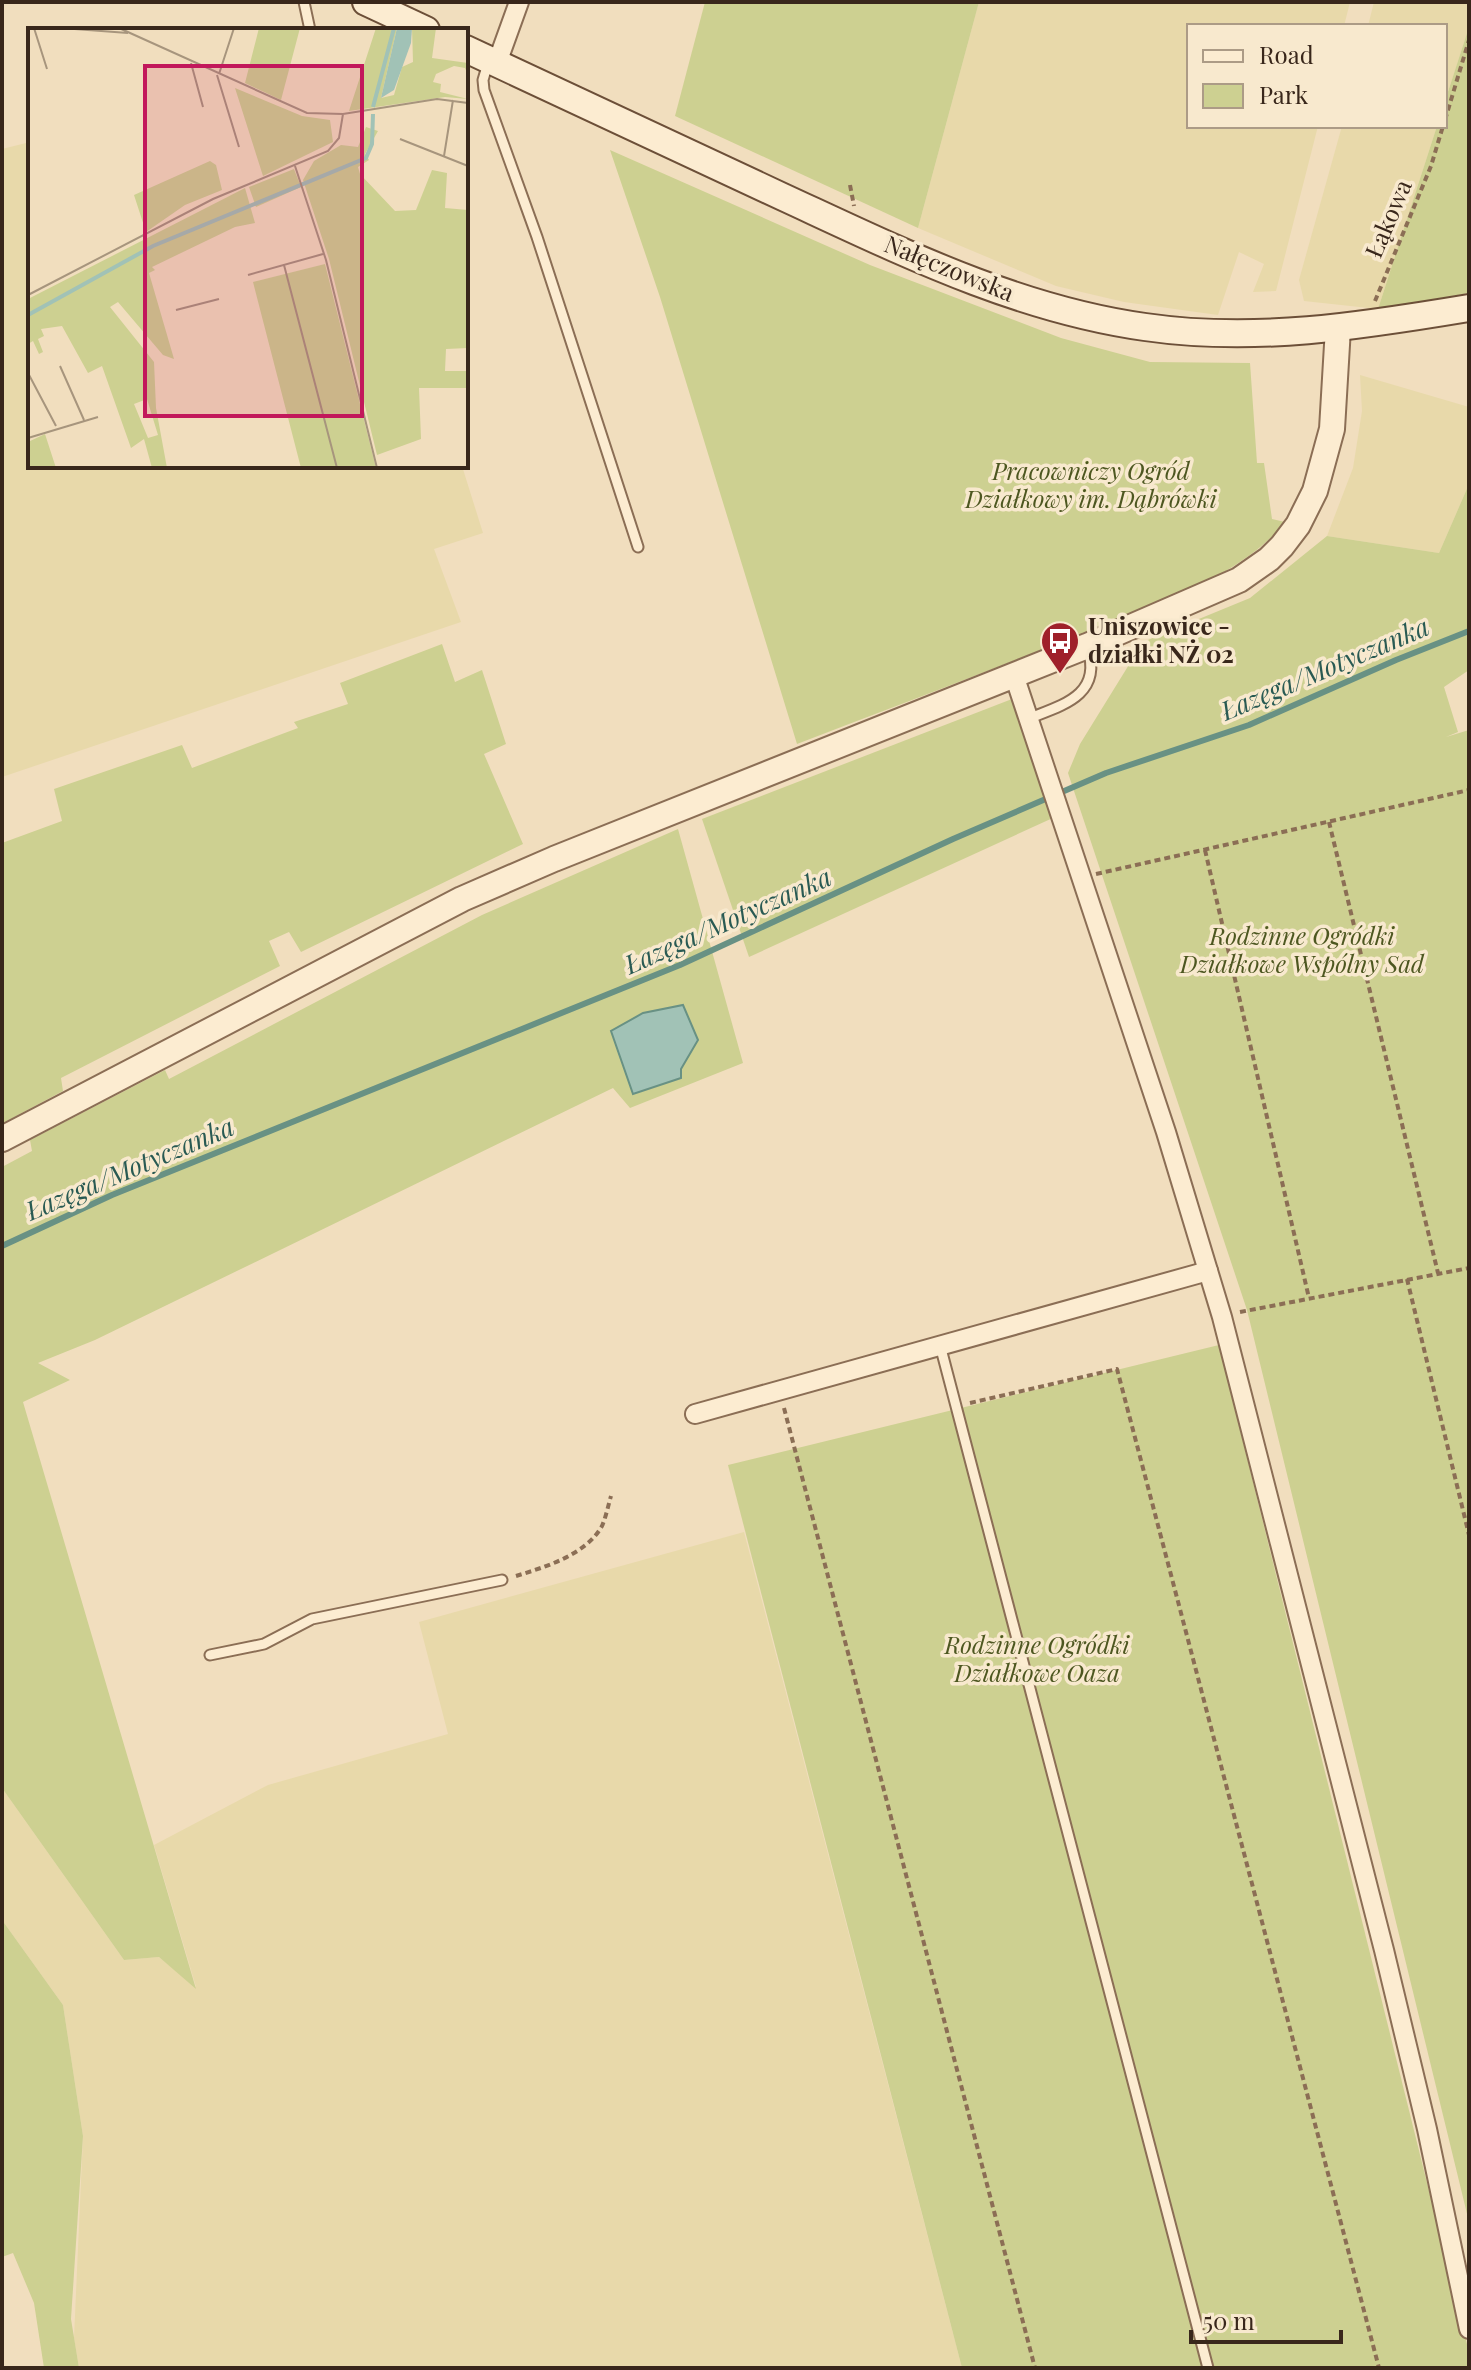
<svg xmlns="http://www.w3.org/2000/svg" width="1471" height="2370" font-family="'Playfair Display',serif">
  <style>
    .farmland { fill: #e8d9aa }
    .green { fill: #cdd091 }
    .water { fill: #a1c2b6; stroke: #689184; stroke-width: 2 }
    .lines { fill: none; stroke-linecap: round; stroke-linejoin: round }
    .stream { stroke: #689184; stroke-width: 6 }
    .service-casing { stroke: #8b6e55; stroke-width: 13 }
    .minor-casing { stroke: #8b6e55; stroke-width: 22 }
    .tertiary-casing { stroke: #8b6e55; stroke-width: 28 }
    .secondary-casing { stroke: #6c4f38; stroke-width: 30 }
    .path { stroke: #8b6e55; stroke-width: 4; stroke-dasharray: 6 4; stroke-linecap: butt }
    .service { stroke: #fcecd1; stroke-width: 9 }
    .minor { stroke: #fcecd1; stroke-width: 18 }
    .tertiary { stroke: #fcecd1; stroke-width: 24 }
    .secondary { stroke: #fcecd1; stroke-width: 26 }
    .labels { text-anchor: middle; stroke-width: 7; stroke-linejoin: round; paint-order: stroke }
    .street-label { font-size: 24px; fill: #39271b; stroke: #f8e9ce }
    .park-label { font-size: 24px; font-style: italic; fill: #4d5720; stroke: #f8e9ce }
    .poi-label { font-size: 24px; font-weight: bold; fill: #39271b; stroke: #f8e9ce; text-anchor: start }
    .water-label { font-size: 26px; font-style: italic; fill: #295a53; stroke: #f8e9ce }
    .inset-river { fill: none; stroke: #a1c2b6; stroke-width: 4 }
    .inset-road { fill: none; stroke: #a7957d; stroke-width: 2 }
    .view { fill: #c2185b; fill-opacity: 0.15; stroke: #c2185b; stroke-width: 4 }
    .inset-edge { fill: none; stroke: #39271b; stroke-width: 4 }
  </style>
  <rect width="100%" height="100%" fill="#f1debe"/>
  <g class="farmland">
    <path d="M 979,2 L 1350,2 L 1344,26 L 1189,26 L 1189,126 L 1318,126 L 1276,291 L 1253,292 L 1264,264 L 1239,252 L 1218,315 L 1124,302 L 1056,286 L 918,228 Z"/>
    <path d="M 1374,2 L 1469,2 L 1469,27 L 1445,101 L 1445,26 L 1368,26 Z"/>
    <path d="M 1342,126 L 1437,126 L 1378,309 L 1304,301 L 1299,280 Z"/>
    <path d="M 30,142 L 30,466 L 462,466 L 483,533 L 434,549 L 461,622 L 2,777 L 2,149 Z"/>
    <path d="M 1360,375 L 1469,407 L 1469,484 L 1439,553 L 1327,536 L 1353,468 L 1362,411 Z"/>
    <path d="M 744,1532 L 962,2368 L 79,2368 L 74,2338 L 83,2136 L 63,2005 L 2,1920 L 2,1788 L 124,1960 L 159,1957 L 196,1987 L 154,1845 L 268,1785 L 448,1734 L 419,1622 Z"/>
  </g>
  <g class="green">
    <path d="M 705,2 L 979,2 L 918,228 L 675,116 Z"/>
    <path d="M 1469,27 L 1469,293 L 1378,309 L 1437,126 L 1445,126 L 1445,101 Z"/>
    <path d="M 610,150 L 870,265 L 1061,338 L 1150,362 L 1250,363 L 1257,463 L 1264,463 L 1272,519 L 1285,522 C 1239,582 1116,621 1046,648 C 963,681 880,712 797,744 L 660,297 Z"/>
    <path d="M 1469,484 L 1469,670 L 1444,687 L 1458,732 L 1446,737 L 1469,730 L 1469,2222 L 1247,1310 L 1068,773 L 1080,744 L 1143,642 L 1250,598 L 1327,536 L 1439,553 Z"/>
    <path d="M 442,644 L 455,682 L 482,670 L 506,744 L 484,754 L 523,844 L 301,952 L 289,932 L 269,941 L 280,966 L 61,1078 L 63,1091 L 3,1123 L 2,843 L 62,821 L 54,789 L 182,745 L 192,768 L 298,728 L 294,722 L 348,704 L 340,683 Z"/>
    <path d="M 1012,699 L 1055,817 L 749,957 L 702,819 Z"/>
    <path d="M 678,829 L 743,1063 L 630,1108 L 613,1088 L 95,1340 L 38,1363 L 70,1380 L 23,1402 L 196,1989 L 159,1957 L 124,1960 L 2,1788 L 2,1167 L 32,1151 L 30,1140 L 165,1070 L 169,1079 L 482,915 Z"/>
    <path d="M 1219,1345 L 1469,2352 L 1469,2368 L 962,2368 L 728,1465 Z"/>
    <path d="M 2,1920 L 63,2005 L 83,2136 L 71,2319 L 79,2368 L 44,2368 L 34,2303 L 13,2253 L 2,2257 Z"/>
  </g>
  <path class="water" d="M 683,1005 L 698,1040 L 681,1069 L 681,1078 L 633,1094 L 611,1031 L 643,1013 Z"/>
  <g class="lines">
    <path class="stream" d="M 2,1246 L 112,1195 L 680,965 L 953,839 L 1106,773 L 1249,725 L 1396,660 L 1469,631"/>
    <defs>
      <g id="service">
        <path d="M 304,2 L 310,30"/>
        <path d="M 488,63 L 483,80 L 484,90 L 537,237 L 638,547"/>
        <path d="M 1030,718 C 1063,705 1102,695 1088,649"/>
        <path d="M 940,1345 L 1208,2368"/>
        <path d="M 210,1655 L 264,1644 L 312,1619 L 502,1580"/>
      </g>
      <g id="minor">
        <path d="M 497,63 L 519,2"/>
        <path d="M 1014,675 L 1166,1132 L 1222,1317 L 1384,1950 L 1427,2129 L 1469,2329"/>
        <path d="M 695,1414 L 1208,1271"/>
      </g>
      <path id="tertiary" d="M 2,1139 L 462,899 L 554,859 L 1087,646 L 1239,580 L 1269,559 L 1282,546 L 1298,525 L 1315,491 L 1332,429 L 1338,328"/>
      <g id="secondary">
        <path d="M 366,2 L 426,30"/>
        <path d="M 466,49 C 572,99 678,147 783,197 C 900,251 1016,309 1145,327 C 1255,343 1361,326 1469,308"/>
      </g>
    </defs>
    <use href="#service" class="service-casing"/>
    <use href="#minor" class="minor-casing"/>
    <use href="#tertiary" class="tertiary-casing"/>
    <use href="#secondary" class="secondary-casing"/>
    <g class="path">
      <path d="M 1445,120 L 1469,40"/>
      <path d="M 850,185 L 854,206"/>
      <path d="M 1375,301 L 1431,166 L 1443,126"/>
      <path d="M 1329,822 L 1438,1273"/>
      <path d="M 1205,850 L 1309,1298"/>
      <path d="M 1096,874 L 1469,790"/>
      <path d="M 1407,1279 L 1469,1535"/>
      <path d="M 1240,1312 L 1469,1268"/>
      <path d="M 970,1403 L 1117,1369 L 1379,2368"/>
      <path d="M 784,1408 L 1035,2368"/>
      <path d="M 516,1576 C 545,1567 586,1555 602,1526 C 606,1517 608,1506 611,1496"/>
    </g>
    <use href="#service" class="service"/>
    <use href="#minor" class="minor"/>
    <use href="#tertiary" class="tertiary"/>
    <use href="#secondary" class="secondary"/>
  </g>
  <defs>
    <symbol id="bus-pin" viewBox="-11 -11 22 30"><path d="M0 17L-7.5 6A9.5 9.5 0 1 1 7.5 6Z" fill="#9f202a" stroke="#f8e9ce"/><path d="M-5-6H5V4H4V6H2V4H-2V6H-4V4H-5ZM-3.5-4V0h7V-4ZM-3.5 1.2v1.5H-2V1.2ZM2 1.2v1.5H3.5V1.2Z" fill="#fff"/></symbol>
  </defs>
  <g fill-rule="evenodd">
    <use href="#bus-pin" x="1038" y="619" width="44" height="60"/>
  </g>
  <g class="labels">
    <g class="street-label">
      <text transform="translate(1389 219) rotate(-67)" y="8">Łąkowa</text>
      <text transform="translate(949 269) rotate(22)" y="8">Nałęczowska</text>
    </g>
    <g class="park-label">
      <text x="1091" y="480">Pracowniczy Ogród<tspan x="1091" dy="28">Działkowy im. Dąbrówki</tspan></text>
      <text x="1302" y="945">Rodzinne Ogródki<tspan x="1302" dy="28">Działkowe Wspólny Sad</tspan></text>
      <text x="1037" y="1654">Rodzinne Ogródki<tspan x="1037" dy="28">Działkowe Oaza</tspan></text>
    </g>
    <g class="poi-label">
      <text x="1088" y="635">Uniszowice -<tspan x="1088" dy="28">działki NŻ 02</tspan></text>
    </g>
    <g class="water-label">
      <text transform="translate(1325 669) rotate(-23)" y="9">Łazęga/Motyczanka</text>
      <text transform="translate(728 921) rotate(-24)" y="9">Łazęga/Motyczanka</text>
      <text transform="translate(130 1169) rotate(-23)" y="9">Łazęga/Motyczanka</text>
    </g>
  </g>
  <g transform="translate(28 28)">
    <rect width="440" height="440" fill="#f1debe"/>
    <path d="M 231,0 L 272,0 L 253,72 L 217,55 ZM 348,0 L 369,0 L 353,70 L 366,67 L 374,39 L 385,34 L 384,0 L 408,0 L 404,30 L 440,35 L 440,47 L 437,40 L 426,38 L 408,46 L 405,54 L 413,56 L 412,64 L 440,71 L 417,69 L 321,83 ZM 207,60 L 274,88 L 302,92 L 305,114 L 235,148 ZM 338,99 L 350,103 L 337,126 L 341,132 L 330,139 L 332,146 L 367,183 L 388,182 L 404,142 L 419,145 L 417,180 L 440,182 L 440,320 L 418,321 L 417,343 L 440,343 L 440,360 L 391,360 L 393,411 L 349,427 L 301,231 L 275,152 L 286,133 L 313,117 L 330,119 ZM 182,133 L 188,137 L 194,162 L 157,177 L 118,204 L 106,167 ZM 266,141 L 273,159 L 228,179 L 221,159 ZM 217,160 L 227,195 L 207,199 L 124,239 L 127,242 L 121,245 L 146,331 L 135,327 L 90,274 L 82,279 L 126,334 L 128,380 L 139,440 L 124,440 L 116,411 L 103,420 L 74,338 L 60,345 L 34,298 L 13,301 L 16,308 L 10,311 L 15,324 L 11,326 L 5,313 L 0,316 L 0,271 ZM 119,371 L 130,407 L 120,410 L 106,376 ZM 297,236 L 348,440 L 273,440 L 225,254 ZM 17,406 L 28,440 L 0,440 L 0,414 Z" fill="#cdd091" fill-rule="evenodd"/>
    <path d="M 369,0 L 384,0 L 383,15 L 366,62 L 353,70 Z" fill="#a1c2b6"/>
    <path class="inset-river" d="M 345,79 L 366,0M 0,287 L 125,218 L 338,130 L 344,116 L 345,86"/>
    <path class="inset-road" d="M 6,0 L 19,41M 33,0 L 100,5M 91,0 L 279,85 L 315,86 L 409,71 L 440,75M 163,35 L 175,79M 191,46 L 206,0M 189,47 L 211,119M 372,111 L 440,138M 416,128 L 425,72M 267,138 L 298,232 L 349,440M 256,237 L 309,440M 220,247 L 295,226M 0,267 L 185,171 L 300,123 L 311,110 L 315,86M 148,282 L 191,271M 32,338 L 56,392M 0,345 L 28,398M 0,410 L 70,389"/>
    <path class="view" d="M 117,38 L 334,38 L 334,388 L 117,388 Z"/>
    <rect width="440" height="440" class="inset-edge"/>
  </g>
  <rect width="1471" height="2370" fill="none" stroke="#39271b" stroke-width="8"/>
  <rect x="1187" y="24" width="260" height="104" fill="#f8e9ce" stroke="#ac9b86" stroke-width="2"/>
  <rect x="1203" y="50" width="40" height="12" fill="#fcecd1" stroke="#ac9b86" stroke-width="2"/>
  <text x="1259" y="64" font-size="24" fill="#39271b">Road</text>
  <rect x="1203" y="84" width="40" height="24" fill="#cdd091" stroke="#ac9b86" stroke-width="2"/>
  <text x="1259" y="104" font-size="24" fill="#39271b">Park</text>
  <path d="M1191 2330v12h150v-12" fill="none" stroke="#39271b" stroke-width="4"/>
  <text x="1203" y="2330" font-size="24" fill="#39271b" stroke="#f8e9ce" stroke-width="6" paint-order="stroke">50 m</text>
</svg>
